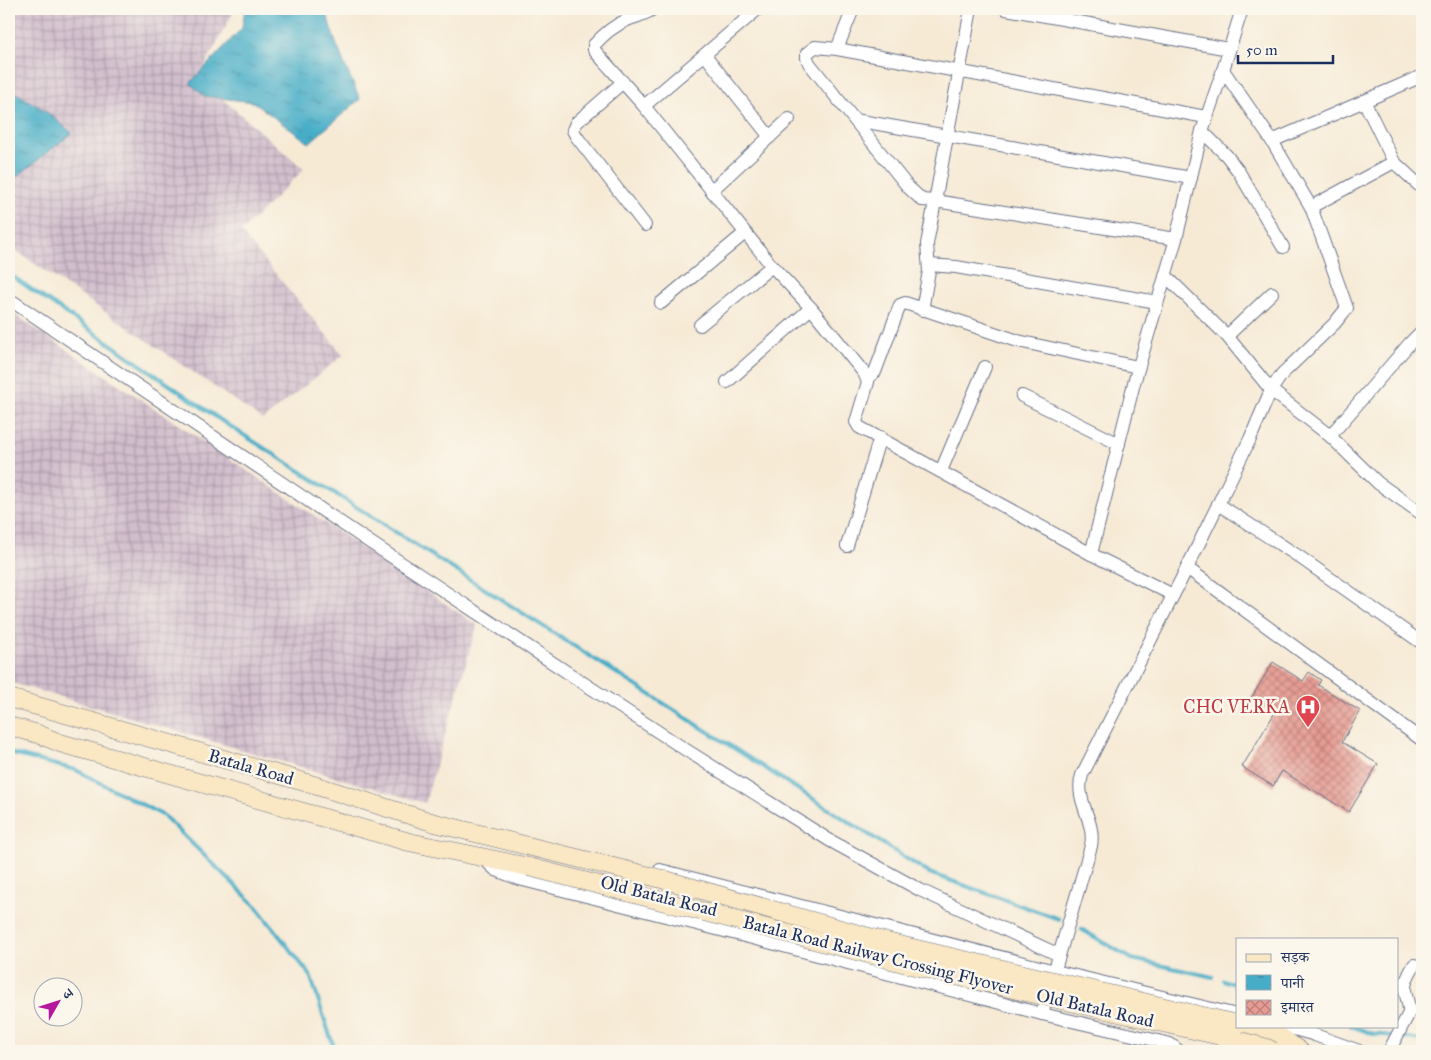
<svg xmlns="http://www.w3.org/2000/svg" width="1431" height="1060" font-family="'IM FELL Great Primer','Noto Serif Devanagari',serif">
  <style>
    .industrial { fill: url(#industrial-grid) }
    .water { fill: url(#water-ripples); stroke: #316e92 }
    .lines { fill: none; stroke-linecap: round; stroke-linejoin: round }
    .stream { stroke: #47adc7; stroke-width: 4 }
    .building { fill: url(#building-cross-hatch) }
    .street-casing { stroke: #687088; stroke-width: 14 }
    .secondary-casing { stroke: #687088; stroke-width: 19 }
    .street { stroke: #fff; stroke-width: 12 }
    .secondary { stroke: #fae7c3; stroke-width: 18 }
    .secondary-bridge-casing { stroke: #687088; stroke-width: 19; stroke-linecap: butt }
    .secondary-bridge { stroke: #fae7c3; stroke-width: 18 }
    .labels { text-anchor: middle; stroke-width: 5; stroke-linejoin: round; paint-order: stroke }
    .health-label { font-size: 18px; fill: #be3a42; stroke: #fbf7ec; text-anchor: end }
    .street-label { font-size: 18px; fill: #1b2f5e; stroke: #fbf7ec }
  </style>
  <defs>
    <pattern id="industrial-grid" width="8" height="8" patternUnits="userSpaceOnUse" patternTransform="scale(1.25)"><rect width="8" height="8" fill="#d1bdcc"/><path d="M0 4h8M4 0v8" fill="none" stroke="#a99aa9"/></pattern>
    <pattern id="water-ripples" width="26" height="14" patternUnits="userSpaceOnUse" patternTransform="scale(1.25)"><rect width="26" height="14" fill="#47adc7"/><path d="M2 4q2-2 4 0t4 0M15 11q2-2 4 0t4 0" fill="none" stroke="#3a8da5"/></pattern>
    <pattern id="building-cross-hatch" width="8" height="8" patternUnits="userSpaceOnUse" patternTransform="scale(1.25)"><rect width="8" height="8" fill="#e79b92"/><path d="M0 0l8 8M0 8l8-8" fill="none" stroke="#ba7f7a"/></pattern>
  </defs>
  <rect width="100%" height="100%" fill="#fbf7ec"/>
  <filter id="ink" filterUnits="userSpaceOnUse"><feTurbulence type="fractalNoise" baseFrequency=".02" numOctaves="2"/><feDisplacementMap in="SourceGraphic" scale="10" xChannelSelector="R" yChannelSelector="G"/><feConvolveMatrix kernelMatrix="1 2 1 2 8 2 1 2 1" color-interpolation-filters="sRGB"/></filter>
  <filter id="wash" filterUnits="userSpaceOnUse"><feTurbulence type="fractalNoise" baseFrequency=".0096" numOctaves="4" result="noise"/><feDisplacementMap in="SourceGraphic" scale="20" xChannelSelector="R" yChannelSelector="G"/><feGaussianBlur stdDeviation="1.12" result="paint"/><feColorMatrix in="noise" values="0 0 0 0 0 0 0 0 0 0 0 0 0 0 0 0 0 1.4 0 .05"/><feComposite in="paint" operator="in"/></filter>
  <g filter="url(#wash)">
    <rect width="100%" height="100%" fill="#f6ead5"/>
    <g class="industrial">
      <path d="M 9,9 L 235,9 L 198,78 L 304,169 L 241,232 L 343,355 L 263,420 L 9,246 Z"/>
      <path d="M 9,311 L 477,625 L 425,803 L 9,682 Z"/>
    </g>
    <g class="water">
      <path d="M 245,9 L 328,9 C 324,21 353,83 360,99 L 309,143 L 253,102 L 204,96 L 190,83 L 242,28 Z"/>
      <path d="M 9,89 L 43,109 L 72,133 L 9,183 Z"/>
    </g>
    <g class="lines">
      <g class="stream">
        <path d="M 9,274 L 225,423 L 929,873 L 1059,919"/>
        <path d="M 9,753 L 76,770 L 164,816 L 255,905 L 310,975 L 335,1051"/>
        <path d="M 1081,929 L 1132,959 L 1213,977"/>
        <path d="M 1223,980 L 1237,985"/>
        <path d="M 1351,1026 L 1374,1034 L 1393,1036"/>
        <path d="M 1400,1037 L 1422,1040"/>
      </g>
    </g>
    <g id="blocks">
      <path class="building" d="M 1273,662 L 1303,681 L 1309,672 L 1321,680 L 1318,685 L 1360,711 L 1342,742 L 1378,764 L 1349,812 L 1282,771 L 1273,786 L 1242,767 L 1274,714 L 1250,700 Z"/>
    </g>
  </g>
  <g filter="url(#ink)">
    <use href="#blocks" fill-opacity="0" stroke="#687088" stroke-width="1"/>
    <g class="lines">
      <defs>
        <g id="street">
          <path d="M 653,9 C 645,15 636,16 627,20 C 615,25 603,35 594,45 L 594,50 L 644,106 L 772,266 L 811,308 L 864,373 L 868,382 L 856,422 L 859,427 L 1091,554 L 1173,595"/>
          <path d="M 1006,9 L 1229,49"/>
          <path d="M 837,49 L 853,9"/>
          <path d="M 705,55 L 770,137"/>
          <path d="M 623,82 L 576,123 L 573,130 L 576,136 L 645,225"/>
          <path d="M 1364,101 L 1394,162 L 1422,188"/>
          <path d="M 644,106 L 758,9"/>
          <path d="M 855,120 L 1191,178"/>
          <path d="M 1202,131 L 1227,156 L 1239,172 L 1283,247"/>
          <path d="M 1272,141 L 1422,76"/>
          <path d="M 711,191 L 789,119"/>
          <path d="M 1311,207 L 1394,162"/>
          <path d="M 1176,239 L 935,201 L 922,200 L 908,187 L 809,63 L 807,58 L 807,53 L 815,47 L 837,49 L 1206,117"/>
          <path d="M 929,265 L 956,267 L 1157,302"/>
          <path d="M 1165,275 L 1227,336 L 1271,390 L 1330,436 L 1378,483 L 1422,514"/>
          <path d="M 9,299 L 368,541 L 591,688 L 683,748 L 829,840 L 920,890 L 1059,955"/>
          <path d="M 661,303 L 745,233"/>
          <path d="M 922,310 L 929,271 L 927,244 L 971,9"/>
          <path d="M 700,325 L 772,266"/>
          <path d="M 1227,336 L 1272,293"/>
          <path d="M 867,378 L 875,372 L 900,305 L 905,303 L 1018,341 L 1138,367"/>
          <path d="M 727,382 L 811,308"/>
          <path d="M 1022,396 L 1119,444"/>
          <path d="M 1330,436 L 1410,343 L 1422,331"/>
          <path d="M 941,471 L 985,367"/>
          <path d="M 1218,504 L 1298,556 L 1422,643"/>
          <path d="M 847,546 L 880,437"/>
          <path d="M 1091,554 L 1134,383 L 1176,239 L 1202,131 L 1223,70 L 1242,9"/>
          <path d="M 1187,568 L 1422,740"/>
          <path d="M 483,858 L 496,870 L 519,879 L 768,942 L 1042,1014 L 1154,1040 L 1170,1044 L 1179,1051"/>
          <path d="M 660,870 L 1055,971 L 1237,1015"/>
          <path d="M 1042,1014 L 1091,846 C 1096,820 1074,801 1082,775 L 1187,568 L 1250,439 L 1271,390 L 1282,374 L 1334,324 L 1347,308 L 1311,207 L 1272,141 L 1223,70"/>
          <path d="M 1283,1026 L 1312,1034 L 1359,1051"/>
          <path d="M 1389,1051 L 1409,1013 C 1410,1004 1405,997 1405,988 C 1405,980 1410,972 1414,965"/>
        </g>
        <g id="secondary">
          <path d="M 9,698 L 301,781 L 435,823 L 528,846"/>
          <path d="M 9,726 L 38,734 L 60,743 L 409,842 L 529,867"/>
          <path d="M 1245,1026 L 1282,1038 L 1300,1051"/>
        </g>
      </defs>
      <use href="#street" class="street-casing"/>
      <use href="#secondary" class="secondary-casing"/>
      <use href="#street" class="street"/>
      <use href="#secondary" class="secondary"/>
      <defs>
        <g id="secondary-bridge">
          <path d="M 528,846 L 662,879 L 887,942 L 1237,1024"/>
          <path d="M 529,867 L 938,972 L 1229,1038 L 1267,1048 L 1273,1051"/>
        </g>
      </defs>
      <use href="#secondary-bridge" class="secondary-bridge-casing"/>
      <use href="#secondary-bridge" class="secondary-bridge"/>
    </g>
  </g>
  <defs>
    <symbol id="hospital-pin" viewBox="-11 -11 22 30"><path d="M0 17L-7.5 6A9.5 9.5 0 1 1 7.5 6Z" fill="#e0444e" stroke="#fbf7ec"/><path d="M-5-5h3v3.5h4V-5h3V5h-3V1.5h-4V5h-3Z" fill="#fff"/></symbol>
  </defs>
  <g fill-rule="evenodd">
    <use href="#hospital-pin" x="1294" y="693" width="28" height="38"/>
  </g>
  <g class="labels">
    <g class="health-label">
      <text x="1290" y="713">CHC VERKA</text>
    </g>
    <g class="street-label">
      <text transform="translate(251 767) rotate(16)" y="6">Batala Road</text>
      <text transform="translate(659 896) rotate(14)" y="6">Old Batala Road</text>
      <text transform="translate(878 955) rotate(14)" y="6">Batala Road Railway Crossing Flyover</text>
      <text transform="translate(1095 1008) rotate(13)" y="6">Old Batala Road</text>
    </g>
  </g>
  <rect width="1431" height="1060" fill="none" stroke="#fbf7ec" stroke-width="30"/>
  <rect x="1236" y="938" width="162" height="90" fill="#fbf7ec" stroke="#a1a7b3"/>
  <rect x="1246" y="954" width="25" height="8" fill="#fae7c3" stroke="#a1a7b3"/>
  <text x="1281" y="962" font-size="15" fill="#1b2f5e">सड़क</text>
  <rect x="1246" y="975" width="25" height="15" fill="url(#water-ripples)" stroke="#a1a7b3"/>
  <text x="1281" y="988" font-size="15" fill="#1b2f5e">पानी</text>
  <rect x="1246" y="1000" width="25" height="15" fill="url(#building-cross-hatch)" stroke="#a1a7b3"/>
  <text x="1281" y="1012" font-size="15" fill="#1b2f5e">इमारत</text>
  <g transform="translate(58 1002) rotate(51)"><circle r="24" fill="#fbf7ec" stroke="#a1a7b3"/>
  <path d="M0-4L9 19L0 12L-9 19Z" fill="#b5179e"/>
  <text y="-8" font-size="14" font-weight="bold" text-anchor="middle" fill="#1b2f5e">उ</text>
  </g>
  <path d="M1238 55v8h95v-8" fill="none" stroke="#1b2f5e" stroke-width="2.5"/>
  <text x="1246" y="55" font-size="15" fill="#1b2f5e" stroke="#fbf7ec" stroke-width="4" paint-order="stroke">50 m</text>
</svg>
